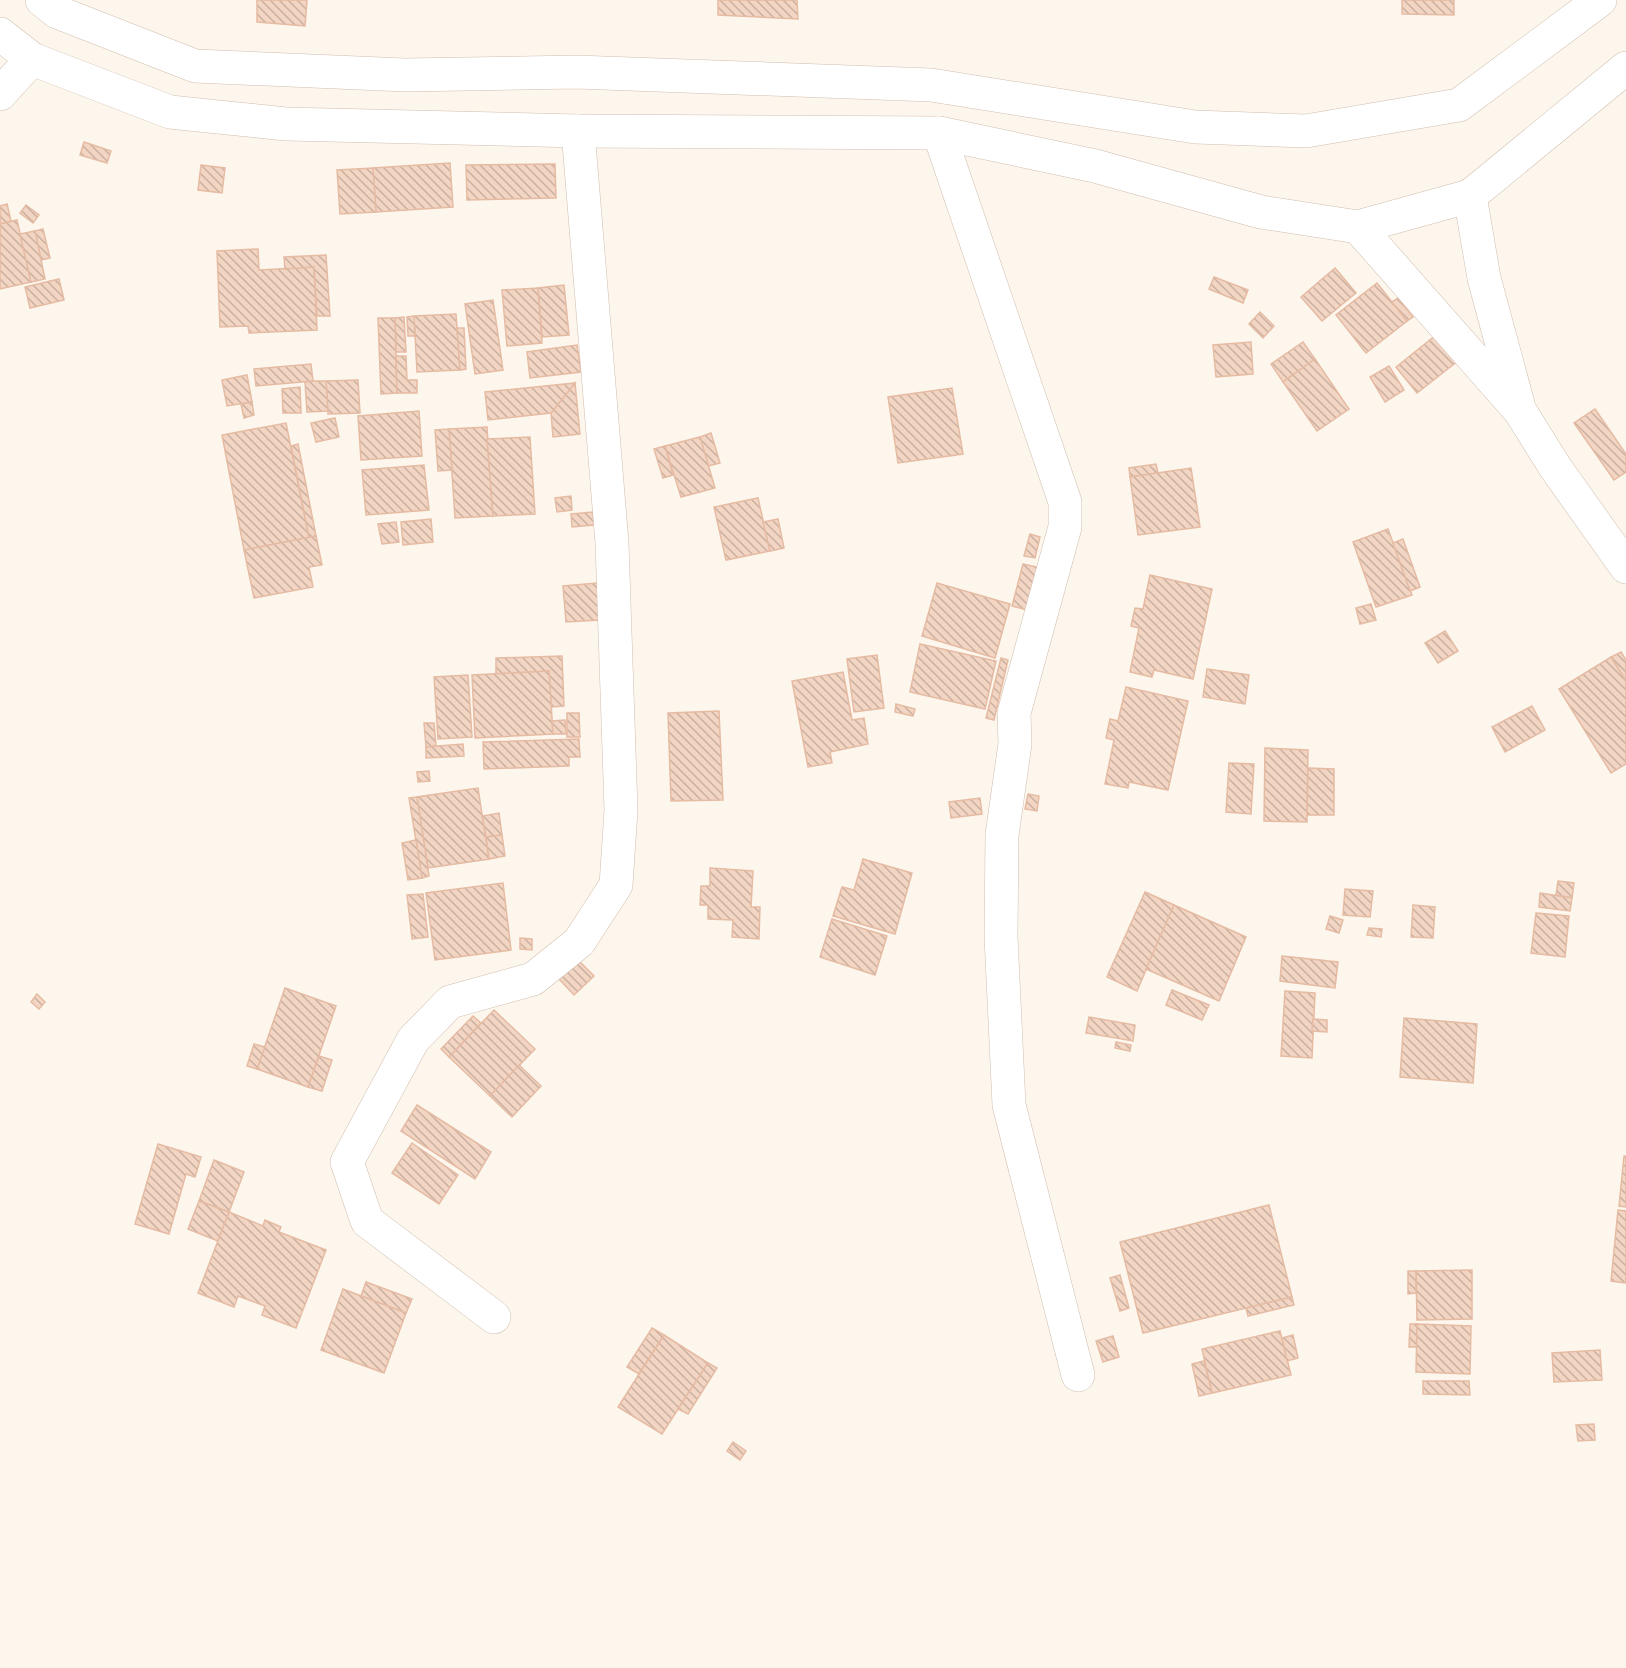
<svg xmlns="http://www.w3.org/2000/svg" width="1626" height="1668" font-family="'Titillium Web',sans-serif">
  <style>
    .building { fill: url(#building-back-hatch); stroke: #e6bba3; stroke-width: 1.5 }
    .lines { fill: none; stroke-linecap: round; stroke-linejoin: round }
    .minor-casing { stroke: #d1beb0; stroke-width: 34 }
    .minor { stroke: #fff; stroke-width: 33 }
  </style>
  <defs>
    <pattern id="building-back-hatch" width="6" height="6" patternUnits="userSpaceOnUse" patternTransform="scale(1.5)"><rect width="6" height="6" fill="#f3d5c3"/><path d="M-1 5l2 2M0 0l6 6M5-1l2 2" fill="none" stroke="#cab0a1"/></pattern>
  </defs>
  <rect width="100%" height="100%" fill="#fdf6ec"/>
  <g class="building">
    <path d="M 257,0 L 307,0 L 305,26 L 257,22 Z"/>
    <path d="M 718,0 L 797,0 L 798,19 L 718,15 Z"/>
    <path d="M 1402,0 L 1454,0 L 1454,15 L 1402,14 Z"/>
    <path d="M 84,142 L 111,151 L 107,163 L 80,155 Z"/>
    <path d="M 450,163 L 453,207 L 376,212 L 373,168 Z"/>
    <path d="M 555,164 L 556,198 L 467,200 L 466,165 Z"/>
    <path d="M 201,165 L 225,168 L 222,193 L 198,190 Z"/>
    <path d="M 373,168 L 376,212 L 340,214 L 337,170 Z"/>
    <path d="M 7,204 L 11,221 L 0,224 L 0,206 Z"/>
    <path d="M 26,205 L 39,215 L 33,223 L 20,213 Z"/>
    <path d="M 17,220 L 31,282 L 0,289 L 0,224 Z"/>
    <path d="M 43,229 L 50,258 L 41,260 L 35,231 Z"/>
    <path d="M 35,231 L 45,279 L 31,282 L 20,234 Z"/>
    <path d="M 258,249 L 259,270 L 314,267 L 317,330 L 249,333 L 248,326 L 220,327 L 217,251 Z"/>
    <path d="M 326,255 L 330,316 L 317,316 L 314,267 L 285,269 L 284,257 Z"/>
    <path d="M 1335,268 L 1356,293 L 1322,321 L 1301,297 Z"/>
    <path d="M 1214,277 L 1248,290 L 1243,303 L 1209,289 Z"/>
    <path d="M 59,279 L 64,300 L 30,308 L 25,287 Z"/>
    <path d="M 1377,283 L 1407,321 L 1366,353 L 1336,315 Z"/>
    <path d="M 564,285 L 569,335 L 542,337 L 538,288 Z"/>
    <path d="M 538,288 L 542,343 L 507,346 L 502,290 Z"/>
    <path d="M 1398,298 L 1413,317 L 1407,321 L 1392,302 Z"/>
    <path d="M 493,300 L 503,370 L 475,374 L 465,304 Z"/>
    <path d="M 1260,312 L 1274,326 L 1263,338 L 1249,324 Z"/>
    <path d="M 456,314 L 460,370 L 417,372 L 414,316 Z"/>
    <path d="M 414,316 L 415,336 L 408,336 L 407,317 Z"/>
    <path d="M 404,317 L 406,352 L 396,352 L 395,318 Z"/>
    <path d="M 378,318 L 395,318 L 397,393 L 381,394 Z"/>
    <path d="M 457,328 L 464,328 L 466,369 L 460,370 Z"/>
    <path d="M 1436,335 L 1458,361 L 1417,393 L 1396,367 Z"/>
    <path d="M 1251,342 L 1253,374 L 1216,377 L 1213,345 Z"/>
    <path d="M 1303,342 L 1315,359 L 1283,382 L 1271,364 Z"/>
    <path d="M 577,345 L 581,372 L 530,378 L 527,352 Z"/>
    <path d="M 396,356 L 406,356 L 407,380 L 417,380 L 417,393 L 397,393 Z"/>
    <path d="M 1315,359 L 1349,409 L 1317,431 L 1283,382 Z"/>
    <path d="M 311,364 L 313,381 L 256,386 L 254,369 Z"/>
    <path d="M 1389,366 L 1404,390 L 1385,402 L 1370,377 Z"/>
    <path d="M 247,375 L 252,402 L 227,406 L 222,380 Z"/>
    <path d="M 358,380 L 360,413 L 328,414 L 326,381 Z"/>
    <path d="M 313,381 L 326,381 L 328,411 L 307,412 L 305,382 Z"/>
    <path d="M 575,383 L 580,434 L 553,437 L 551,413 Z"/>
    <path d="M 575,383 L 551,413 L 488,420 L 485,392 Z"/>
    <path d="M 300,387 L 301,413 L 283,413 L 282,389 Z"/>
    <path d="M 952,388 L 963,454 L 898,463 L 888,397 Z"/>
    <path d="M 252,402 L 254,415 L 244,418 L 241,404 Z"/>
    <path d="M 1595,409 L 1626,454 L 1626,472 L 1614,480 L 1574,423 Z"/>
    <path d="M 419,411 L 422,456 L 361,460 L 358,416 Z"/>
    <path d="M 335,418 L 339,437 L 316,442 L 311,423 Z"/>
    <path d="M 286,423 L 309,538 L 244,550 L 222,435 Z"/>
    <path d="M 487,427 L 493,516 L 455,518 L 449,429 Z"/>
    <path d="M 449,429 L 452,470 L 438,471 L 435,430 Z"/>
    <path d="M 711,433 L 720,463 L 708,466 L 700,437 Z"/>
    <path d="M 530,437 L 535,514 L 493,516 L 487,439 Z"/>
    <path d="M 700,437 L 715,488 L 681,497 L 665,446 Z"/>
    <path d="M 298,444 L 316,536 L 309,538 L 291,446 Z"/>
    <path d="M 665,446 L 673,475 L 663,478 L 654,449 Z"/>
    <path d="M 1156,464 L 1158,473 L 1130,477 L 1129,468 Z"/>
    <path d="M 424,465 L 429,510 L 366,515 L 362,470 Z"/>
    <path d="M 1191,468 L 1200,527 L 1138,535 L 1130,477 Z"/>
    <path d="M 571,496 L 572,510 L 557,512 L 555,498 Z"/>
    <path d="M 758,498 L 770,551 L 726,560 L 714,507 Z"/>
    <path d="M 593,512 L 594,525 L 572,527 L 571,514 Z"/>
    <path d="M 431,519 L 433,542 L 403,545 L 401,522 Z"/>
    <path d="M 778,519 L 784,548 L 770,551 L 763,522 Z"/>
    <path d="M 396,522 L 399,542 L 382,544 L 378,524 Z"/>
    <path d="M 1388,529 L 1412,595 L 1376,607 L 1353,542 Z"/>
    <path d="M 1030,534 L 1040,537 L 1035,558 L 1024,556 Z"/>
    <path d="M 316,536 L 322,565 L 309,567 L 313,587 L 254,598 L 244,550 Z"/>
    <path d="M 1403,539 L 1420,587 L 1410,591 L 1393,543 Z"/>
    <path d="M 1023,564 L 1046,569 L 1034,612 L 1012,606 Z"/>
    <path d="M 1150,575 L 1212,589 L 1193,679 L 1154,670 L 1152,677 L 1130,672 L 1139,628 L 1131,626 L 1135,608 L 1143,609 Z"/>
    <path d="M 597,583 L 600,620 L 566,622 L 563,586 Z"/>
    <path d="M 937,583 L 1010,604 L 995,658 L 922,636 Z"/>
    <path d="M 1371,604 L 1376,620 L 1360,624 L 1356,608 Z"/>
    <path d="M 1445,631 L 1458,651 L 1438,663 L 1425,643 Z"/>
    <path d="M 920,644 L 996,661 L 985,709 L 910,692 Z"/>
    <path d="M 1621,652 L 1626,660 L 1626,681 L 1611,657 Z"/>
    <path d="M 877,655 L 884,708 L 854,712 L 847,659 Z"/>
    <path d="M 562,656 L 564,706 L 551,707 L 549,671 L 496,674 L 496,658 Z"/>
    <path d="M 1611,657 L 1626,681 L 1626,764 L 1611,773 L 1559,689 Z"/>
    <path d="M 1001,658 L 1008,660 L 994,720 L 986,718 Z"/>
    <path d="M 1207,669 L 1249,675 L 1245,704 L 1203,697 Z"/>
    <path d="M 549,671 L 553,734 L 475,738 L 472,675 Z"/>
    <path d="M 843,672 L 852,720 L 864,718 L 868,744 L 830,752 L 832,763 L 808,767 L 792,681 Z"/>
    <path d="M 468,675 L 472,737 L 438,739 L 434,677 Z"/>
    <path d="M 1126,687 L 1188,701 L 1168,790 L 1129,782 L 1128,788 L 1105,784 L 1114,740 L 1106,738 L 1110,719 L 1118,721 Z"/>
    <path d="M 896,704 L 915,709 L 913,716 L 895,712 Z"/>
    <path d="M 1532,706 L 1545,730 L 1505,752 L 1492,727 Z"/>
    <path d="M 719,711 L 723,800 L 671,801 L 668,713 Z"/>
    <path d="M 567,713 L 579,713 L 580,737 L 567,737 Z"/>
    <path d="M 565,720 L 566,734 L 553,734 L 552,721 Z"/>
    <path d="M 424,723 L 434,723 L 436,746 L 426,747 Z"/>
    <path d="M 579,739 L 580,757 L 569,757 L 569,766 L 484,769 L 483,742 Z"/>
    <path d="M 463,744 L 464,756 L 426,758 L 426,747 Z"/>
    <path d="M 1265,748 L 1308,750 L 1307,822 L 1264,821 Z"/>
    <path d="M 1229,763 L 1254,764 L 1251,814 L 1226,812 Z"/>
    <path d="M 1308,768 L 1334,769 L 1334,815 L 1307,815 Z"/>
    <path d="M 429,771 L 430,781 L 418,782 L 417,772 Z"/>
    <path d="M 478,788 L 489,859 L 428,868 L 417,797 Z"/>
    <path d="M 1028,794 L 1039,796 L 1037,811 L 1025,809 Z"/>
    <path d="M 417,797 L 429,876 L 422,878 L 409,798 Z"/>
    <path d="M 980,798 L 982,814 L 951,818 L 949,802 Z"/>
    <path d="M 499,813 L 502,835 L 486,837 L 482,816 Z"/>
    <path d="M 502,835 L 505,856 L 489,859 L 486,837 Z"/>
    <path d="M 416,840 L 422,878 L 408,880 L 402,843 Z"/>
    <path d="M 863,859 L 912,873 L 895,934 L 833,916 L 842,887 L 854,890 Z"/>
    <path d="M 710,868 L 753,871 L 751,907 L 760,907 L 759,939 L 732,937 L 733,920 L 708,919 L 708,905 L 700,905 L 701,886 L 710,886 Z"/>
    <path d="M 1558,881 L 1574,883 L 1572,898 L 1556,895 Z"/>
    <path d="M 503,883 L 511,950 L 435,960 L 426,893 Z"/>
    <path d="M 1345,889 L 1373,891 L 1370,917 L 1343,915 Z"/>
    <path d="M 1145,892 L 1174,905 L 1137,991 L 1107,977 Z"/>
    <path d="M 1540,893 L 1572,898 L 1570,911 L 1539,907 Z"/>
    <path d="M 423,894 L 428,937 L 412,939 L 407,895 Z"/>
    <path d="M 1174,905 L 1246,937 L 1219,1001 L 1146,969 Z"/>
    <path d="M 1413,905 L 1435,907 L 1433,938 L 1411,937 Z"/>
    <path d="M 1536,913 L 1569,916 L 1565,957 L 1531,953 Z"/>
    <path d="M 1330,916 L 1343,920 L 1339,933 L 1326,929 Z"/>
    <path d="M 832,919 L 887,936 L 875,975 L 820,957 Z"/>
    <path d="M 1369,928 L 1382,929 L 1381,937 L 1367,935 Z"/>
    <path d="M 520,938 L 532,939 L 532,950 L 520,949 Z"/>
    <path d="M 1282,956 L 1338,962 L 1335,988 L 1280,981 Z"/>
    <path d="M 578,960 L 594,976 L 574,995 L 559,979 Z"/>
    <path d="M 285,988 L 336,1006 L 308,1087 L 257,1069 Z"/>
    <path d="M 1172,990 L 1209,1005 L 1202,1020 L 1166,1005 Z"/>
    <path d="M 1285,991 L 1315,993 L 1312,1058 L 1281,1056 Z"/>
    <path d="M 37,994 L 45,1002 L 39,1009 L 31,1002 Z"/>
    <path d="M 494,1010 L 535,1049 L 490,1096 L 449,1057 Z"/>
    <path d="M 473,1016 L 481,1023 L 449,1057 L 441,1049 Z"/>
    <path d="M 1089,1017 L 1135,1025 L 1133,1041 L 1086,1033 Z"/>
    <path d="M 1404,1018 L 1477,1024 L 1473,1083 L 1400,1077 Z"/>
    <path d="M 1313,1019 L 1327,1020 L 1327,1032 L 1312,1031 Z"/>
    <path d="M 1116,1042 L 1131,1045 L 1130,1051 L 1115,1048 Z"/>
    <path d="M 254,1044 L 265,1047 L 257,1069 L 247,1066 Z"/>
    <path d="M 319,1056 L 332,1060 L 322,1091 L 308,1087 Z"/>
    <path d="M 519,1065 L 541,1086 L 512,1117 L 490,1096 Z"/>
    <path d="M 417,1105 L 491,1152 L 475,1179 L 401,1131 Z"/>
    <path d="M 412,1143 L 458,1175 L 439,1204 L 392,1173 Z"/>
    <path d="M 158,1144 L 201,1157 L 195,1177 L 186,1174 L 169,1234 L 135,1224 Z"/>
    <path d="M 1624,1156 L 1626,1156 L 1626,1207 L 1619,1206 Z"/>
    <path d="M 214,1160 L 244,1172 L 229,1212 L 199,1201 Z"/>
    <path d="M 199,1201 L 229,1212 L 218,1241 L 188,1229 Z"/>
    <path d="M 1269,1205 L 1292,1297 L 1143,1333 L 1120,1242 Z"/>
    <path d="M 1618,1210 L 1626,1211 L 1626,1283 L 1611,1281 Z"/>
    <path d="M 229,1212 L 263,1226 L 265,1220 L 281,1227 L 279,1232 L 326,1250 L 296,1328 L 262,1315 L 265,1306 L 238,1296 L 234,1307 L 198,1293 Z"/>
    <path d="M 1472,1270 L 1472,1319 L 1417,1320 L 1416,1271 Z"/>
    <path d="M 1408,1271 L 1416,1271 L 1416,1293 L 1408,1294 Z"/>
    <path d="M 1120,1275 L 1129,1308 L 1120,1311 L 1110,1278 Z"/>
    <path d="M 366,1282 L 412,1299 L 406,1313 L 361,1296 Z"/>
    <path d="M 343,1289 L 406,1313 L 384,1373 L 321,1350 Z"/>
    <path d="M 1292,1297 L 1294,1305 L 1248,1316 L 1246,1308 Z"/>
    <path d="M 1410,1324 L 1417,1324 L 1417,1347 L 1409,1347 Z"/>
    <path d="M 1417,1324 L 1471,1326 L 1470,1374 L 1416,1372 Z"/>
    <path d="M 652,1328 L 664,1335 L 639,1374 L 627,1367 Z"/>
    <path d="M 1280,1331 L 1291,1375 L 1212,1393 L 1202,1349 Z"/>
    <path d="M 664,1335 L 708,1363 L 662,1434 L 618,1407 Z"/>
    <path d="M 1293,1335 L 1298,1358 L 1287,1361 L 1282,1338 Z"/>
    <path d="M 1113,1336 L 1119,1357 L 1103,1362 L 1096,1341 Z"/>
    <path d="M 1600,1350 L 1602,1380 L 1554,1382 L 1552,1353 Z"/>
    <path d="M 1204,1361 L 1212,1393 L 1199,1396 L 1192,1364 Z"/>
    <path d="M 708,1363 L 717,1368 L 688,1414 L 678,1409 Z"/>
    <path d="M 1423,1381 L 1469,1381 L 1470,1395 L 1423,1394 Z"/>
    <path d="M 1594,1424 L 1595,1440 L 1578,1441 L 1576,1425 Z"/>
    <path d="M 733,1442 L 746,1451 L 740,1460 L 727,1451 Z"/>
  </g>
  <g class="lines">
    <defs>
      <g id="minor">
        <path d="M 42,0 L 57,12 L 195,66 L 405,75 L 576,72 L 931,85 L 1195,127 L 1306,131 L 1459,105 L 1600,0"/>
        <path d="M 0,34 L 32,59 L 170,112 L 286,124 L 578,131 L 939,133 L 1095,166 L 1261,212 L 1358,227 L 1470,196 L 1626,68"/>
        <path d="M 0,94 L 32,59"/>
        <path d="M 939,133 L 1065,502 L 1065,527 L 1014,713 L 1015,744 L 1002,835 L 1001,937 L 1009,1105 L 1078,1375"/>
        <path d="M 1470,196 L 1484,278 L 1518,404"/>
        <path d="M 1358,227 L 1520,411 L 1555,467 L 1626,567"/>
        <path d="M 494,1317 L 367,1221 L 347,1162 L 413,1040 L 450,1002 L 533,979 L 579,942 L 616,885 L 621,810 L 612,543 L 578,131"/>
      </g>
    </defs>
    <use href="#minor" class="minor-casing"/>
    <use href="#minor" class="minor"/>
  </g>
</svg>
